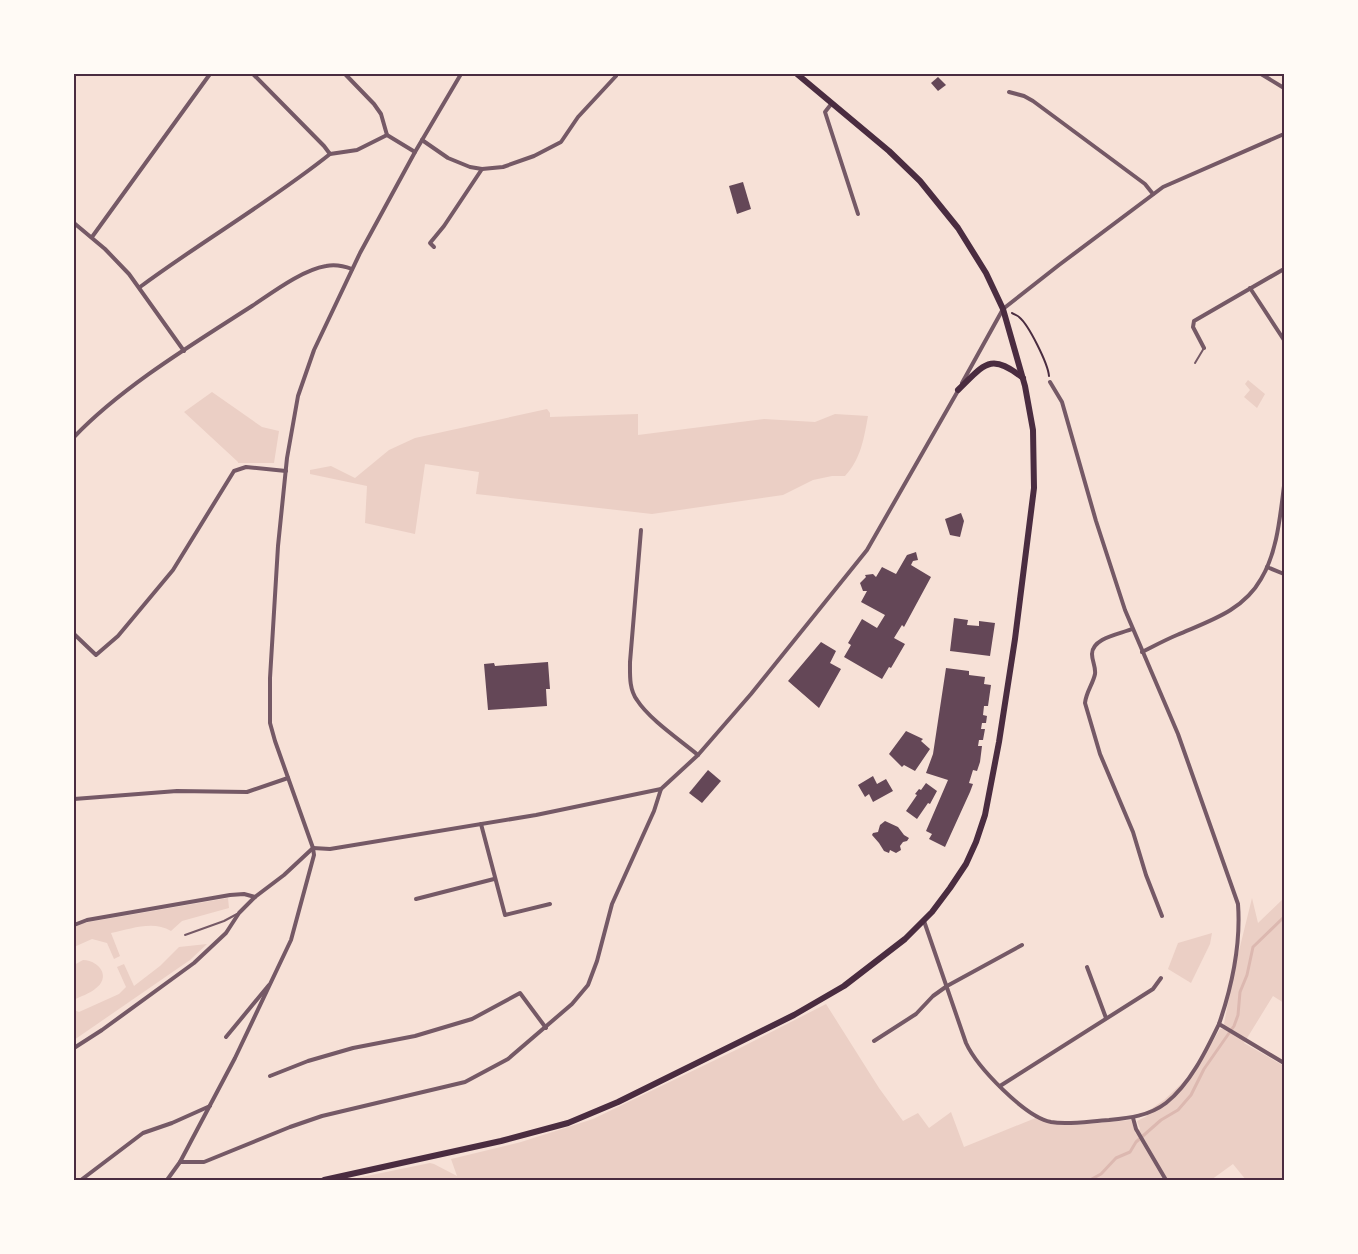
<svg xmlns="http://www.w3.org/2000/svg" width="1358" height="1254" font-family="'Source Serif 4',serif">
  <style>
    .green { fill: #ebcfc5 }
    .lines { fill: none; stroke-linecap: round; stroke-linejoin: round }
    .stream { stroke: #dcb8b0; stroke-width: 3 }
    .building { fill: #644757 }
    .path { stroke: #4a2c40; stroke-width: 2 }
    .service { stroke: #755966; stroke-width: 2 }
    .minor { stroke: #755966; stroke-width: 4 }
    .primary { stroke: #4a2c40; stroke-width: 6 }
    .neatline { fill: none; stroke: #4a2c40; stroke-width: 2 }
  </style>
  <rect width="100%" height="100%" fill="#f7e1d7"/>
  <g class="green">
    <path d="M 1248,380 L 1265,394 L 1257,408 L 1244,397 L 1250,390 L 1245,384 Z"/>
    <path d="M 212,392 L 262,427 L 279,431 L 274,463 L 238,463 L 238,462 L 184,412 Z"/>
    <path d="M 547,409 L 550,413 L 550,417 L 638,414 L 638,435 L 764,419 L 815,422 L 835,414 L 868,416 C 864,438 861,459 845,476 L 832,476 L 813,480 L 783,495 L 652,514 L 476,494 L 479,472 L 425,464 L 415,534 L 365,523 L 367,486 L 310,474 L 310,470 L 331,466 L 355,478 L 389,450 L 415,438 Z"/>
    <path d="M 228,898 L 229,908 L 182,921 L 171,931 C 153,920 131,929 111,933 L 120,956 L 114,959 L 107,943 L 92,939 L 74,947 L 74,926 L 83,923 Z"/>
    <path d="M 1252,898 L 1258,923 L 1284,898 L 1284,1003 L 1273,996 L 1244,1043 L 1284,1066 L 1284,1180 L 1246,1180 L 1233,1164 L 1211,1180 L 347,1180 L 430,1163 L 434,1164 L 457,1176 L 451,1159 L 521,1142 L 593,1119 L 740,1048 L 826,1004 L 879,1088 L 903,1121 L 918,1113 L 929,1128 L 951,1112 L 964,1147 L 1038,1117 L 1050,1124 L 1078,1125 L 1131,1120 L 1136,1134 L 1140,1129 L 1137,1121 L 1147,1116 L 1148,1111 L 1164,1100 L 1195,1071 L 1220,1029 L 1223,1029 L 1235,967 Z"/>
    <path d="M 1212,933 L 1210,944 L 1191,983 L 1168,969 L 1178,943 Z"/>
    <path d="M 207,944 L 190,960 L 74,1040 L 74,1010 L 79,1012 L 119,994 L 126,987 L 117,967 L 124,964 L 134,986 L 160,966 L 179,947 Z"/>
    <path d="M 83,960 C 101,961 111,978 95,989 C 89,994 81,996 74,1000 L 74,965 Z"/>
  </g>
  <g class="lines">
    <path class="stream" d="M 1090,1180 L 1101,1174 L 1116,1158 L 1130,1152 L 1136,1142 L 1161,1120 L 1178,1110 L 1191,1095 L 1204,1069 L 1234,1026 L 1238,1015 L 1240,992 L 1247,975 L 1253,947 L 1284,917"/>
  </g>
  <g class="building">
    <path d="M 938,77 L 946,85 L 938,91 L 931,83 Z"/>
    <path d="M 743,182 L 751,209 L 737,214 L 729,186 Z"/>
    <path d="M 961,513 L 964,521 L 960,537 L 950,535 L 945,519 Z"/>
    <path d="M 916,552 L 918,560 L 913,561 L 911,565 L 931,577 L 904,627 L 902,625 L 894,638 L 905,644 L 891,668 L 889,667 L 882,679 L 844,657 L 851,645 L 848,643 L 862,619 L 877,628 L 885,615 L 861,602 L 867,591 L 863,591 L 860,583 L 866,577 L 865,575 L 873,574 L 876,577 L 882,567 L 896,574 L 907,555 Z"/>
    <path d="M 954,618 L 968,620 L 967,625 L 979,626 L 979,621 L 995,623 L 990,656 L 950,651 Z"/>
    <path d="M 821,642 L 836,651 L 830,663 L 841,669 L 819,708 L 788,681 Z"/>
    <path d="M 548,662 L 550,689 L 546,689 L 547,706 L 488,710 L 484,664 L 494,663 L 495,666 Z"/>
    <path d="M 946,668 L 969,671 L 969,675 L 985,677 L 984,684 L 991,685 L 988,706 L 984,706 L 983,715 L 987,716 L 986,723 L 982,723 L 981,729 L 985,729 L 983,740 L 979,740 L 978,746 L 982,746 L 980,762 L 977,771 L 973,770 L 969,783 L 973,784 L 970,792 L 945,847 L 929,839 L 932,834 L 926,831 L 948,780 L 926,773 L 933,754 Z"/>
    <path d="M 906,731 L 923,739 L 921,741 L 930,749 L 915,771 L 904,765 L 902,767 L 889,754 Z"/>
    <path d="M 708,770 L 721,781 L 702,803 L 689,793 Z"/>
    <path d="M 873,776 L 877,784 L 886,779 L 893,791 L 873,802 L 869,794 L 865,797 L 858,785 Z"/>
    <path d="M 926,783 L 937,791 L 930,804 L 928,803 L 917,819 L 906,811 L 917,795 L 915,794 L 919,789 L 921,790 Z"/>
    <path d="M 885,821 L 898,827 L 904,835 L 909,838 L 907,841 L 903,842 L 900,846 L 901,850 L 896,853 L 890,850 L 889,853 L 884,851 L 879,843 L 872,835 L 873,833 L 878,832 L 880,825 Z"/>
  </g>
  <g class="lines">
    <path class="path" d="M 1012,313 C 1013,314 1019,316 1019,317 C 1029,325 1048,364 1049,376"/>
    <g class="service">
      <path d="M 1195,363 L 1204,348"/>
      <path d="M 185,935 L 224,921 L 237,914"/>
    </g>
    <g class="minor">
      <path d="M 253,74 L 324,146 L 330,154 L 357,150 L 387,135"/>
      <path d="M 345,74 L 374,104 L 381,114 L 387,135 L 415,152"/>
      <path d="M 1261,74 L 1284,88"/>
      <path d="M 1009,92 L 1024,96 L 1033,101 L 1145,184 L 1153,194"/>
      <path d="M 832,103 L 825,112 L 858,214"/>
      <path d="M 422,140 L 448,158 L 470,167 L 482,169 L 503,167 L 534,156 L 561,142 L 578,117 L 616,76"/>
      <path d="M 74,223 L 105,249 L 129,274 L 184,351"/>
      <path d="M 92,237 L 210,74"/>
      <path d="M 434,247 L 430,243 L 444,226 L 482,169"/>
      <path d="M 140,287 C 202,241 270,202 330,154"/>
      <path d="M 1250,288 L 1284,340"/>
      <path d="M 1204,348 L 1193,327 L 1194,321 L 1284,269"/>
      <path d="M 1050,382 L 1062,402 L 1096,521 L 1125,610 L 1178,734 L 1238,904 C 1241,945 1232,986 1219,1024 L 1284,1063"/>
      <path d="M 962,383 L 1003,309 L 1059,265 L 1163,187 L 1284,134"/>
      <path d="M 74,437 C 123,386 193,344 252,306 C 273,292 302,270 326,266 C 336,264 344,266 352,269"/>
      <path d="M 641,530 L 630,662 C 630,675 629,689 637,700 C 649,719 680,740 698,755"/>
      <path d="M 1267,567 L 1284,574"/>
      <path d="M 1132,629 C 1120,634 1092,638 1092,654 C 1092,661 1096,667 1095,674 C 1093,684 1086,692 1085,703 L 1100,754 L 1133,832 L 1146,875 L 1162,916"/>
      <path d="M 74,634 L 96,655 L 118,636 L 173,570 L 234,471 L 246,467 L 286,471"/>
      <path d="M 1142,652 C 1154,646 1165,640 1177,635 C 1209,621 1243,611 1261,579 C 1277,553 1280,517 1284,486"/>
      <path d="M 74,799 L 177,791 L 247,792 L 288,778"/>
      <path d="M 481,824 L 505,915 L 550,904"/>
      <path d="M 313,848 L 330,849 L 536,815 L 661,789 L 698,755 L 751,694 L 867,550 L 959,389"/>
      <path d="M 416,899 L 494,879"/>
      <path d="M 924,921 L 966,1043 C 977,1067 1025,1117 1051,1122 C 1069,1125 1090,1121 1109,1120 C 1129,1118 1149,1116 1166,1103 C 1190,1084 1206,1051 1219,1024"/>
      <path d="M 74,925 L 87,920 L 230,895 L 244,894 L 255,897"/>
      <path d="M 1087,967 L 1106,1018"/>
      <path d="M 226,1037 L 269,985"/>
      <path d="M 874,1041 L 916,1014 L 933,996 L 947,986 L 1022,945"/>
      <path d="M 74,1048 L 102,1030 L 194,963 L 226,933 L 239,913 L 255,897 L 284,875 L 313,848"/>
      <path d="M 270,1076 L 308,1061 L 353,1048 L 415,1036 L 472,1019 L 520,993 L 546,1028"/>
      <path d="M 1000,1086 L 1153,989 L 1161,978"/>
      <path d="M 1133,1118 L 1136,1129 L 1166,1180"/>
      <path d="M 180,1162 L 204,1162 L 290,1127 L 322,1116 L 465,1082 L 508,1059 L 572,1004 L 588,985 L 597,961 L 612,904 L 654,811 L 661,789"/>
      <path d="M 81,1180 L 143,1133 L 172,1123 L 210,1106"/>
      <path d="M 167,1180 L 180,1162 L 235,1058 L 291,940 L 314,855 L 313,848 L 275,741 L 270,723 L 270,678 L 278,546 L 287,458 L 298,396 L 314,350 L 360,253 L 415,152 L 461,74"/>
    </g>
    <g class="primary">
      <path d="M 958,390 C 985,364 990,352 1023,378"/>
      <path d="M 324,1180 L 501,1141 L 568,1123 L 618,1102 L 794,1015 L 844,986 L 905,939 L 932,912 L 950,888 L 966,864 L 976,842 L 985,815 L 999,742 L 1015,639 L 1034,488 L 1033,430 L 1025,386 L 1003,309 L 986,273 L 958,228 L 920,181 L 889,151 L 797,74"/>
    </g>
  </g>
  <rect width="1358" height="1254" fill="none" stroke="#fffaf5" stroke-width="150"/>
  <rect x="75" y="75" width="1208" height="1104" class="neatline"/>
</svg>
